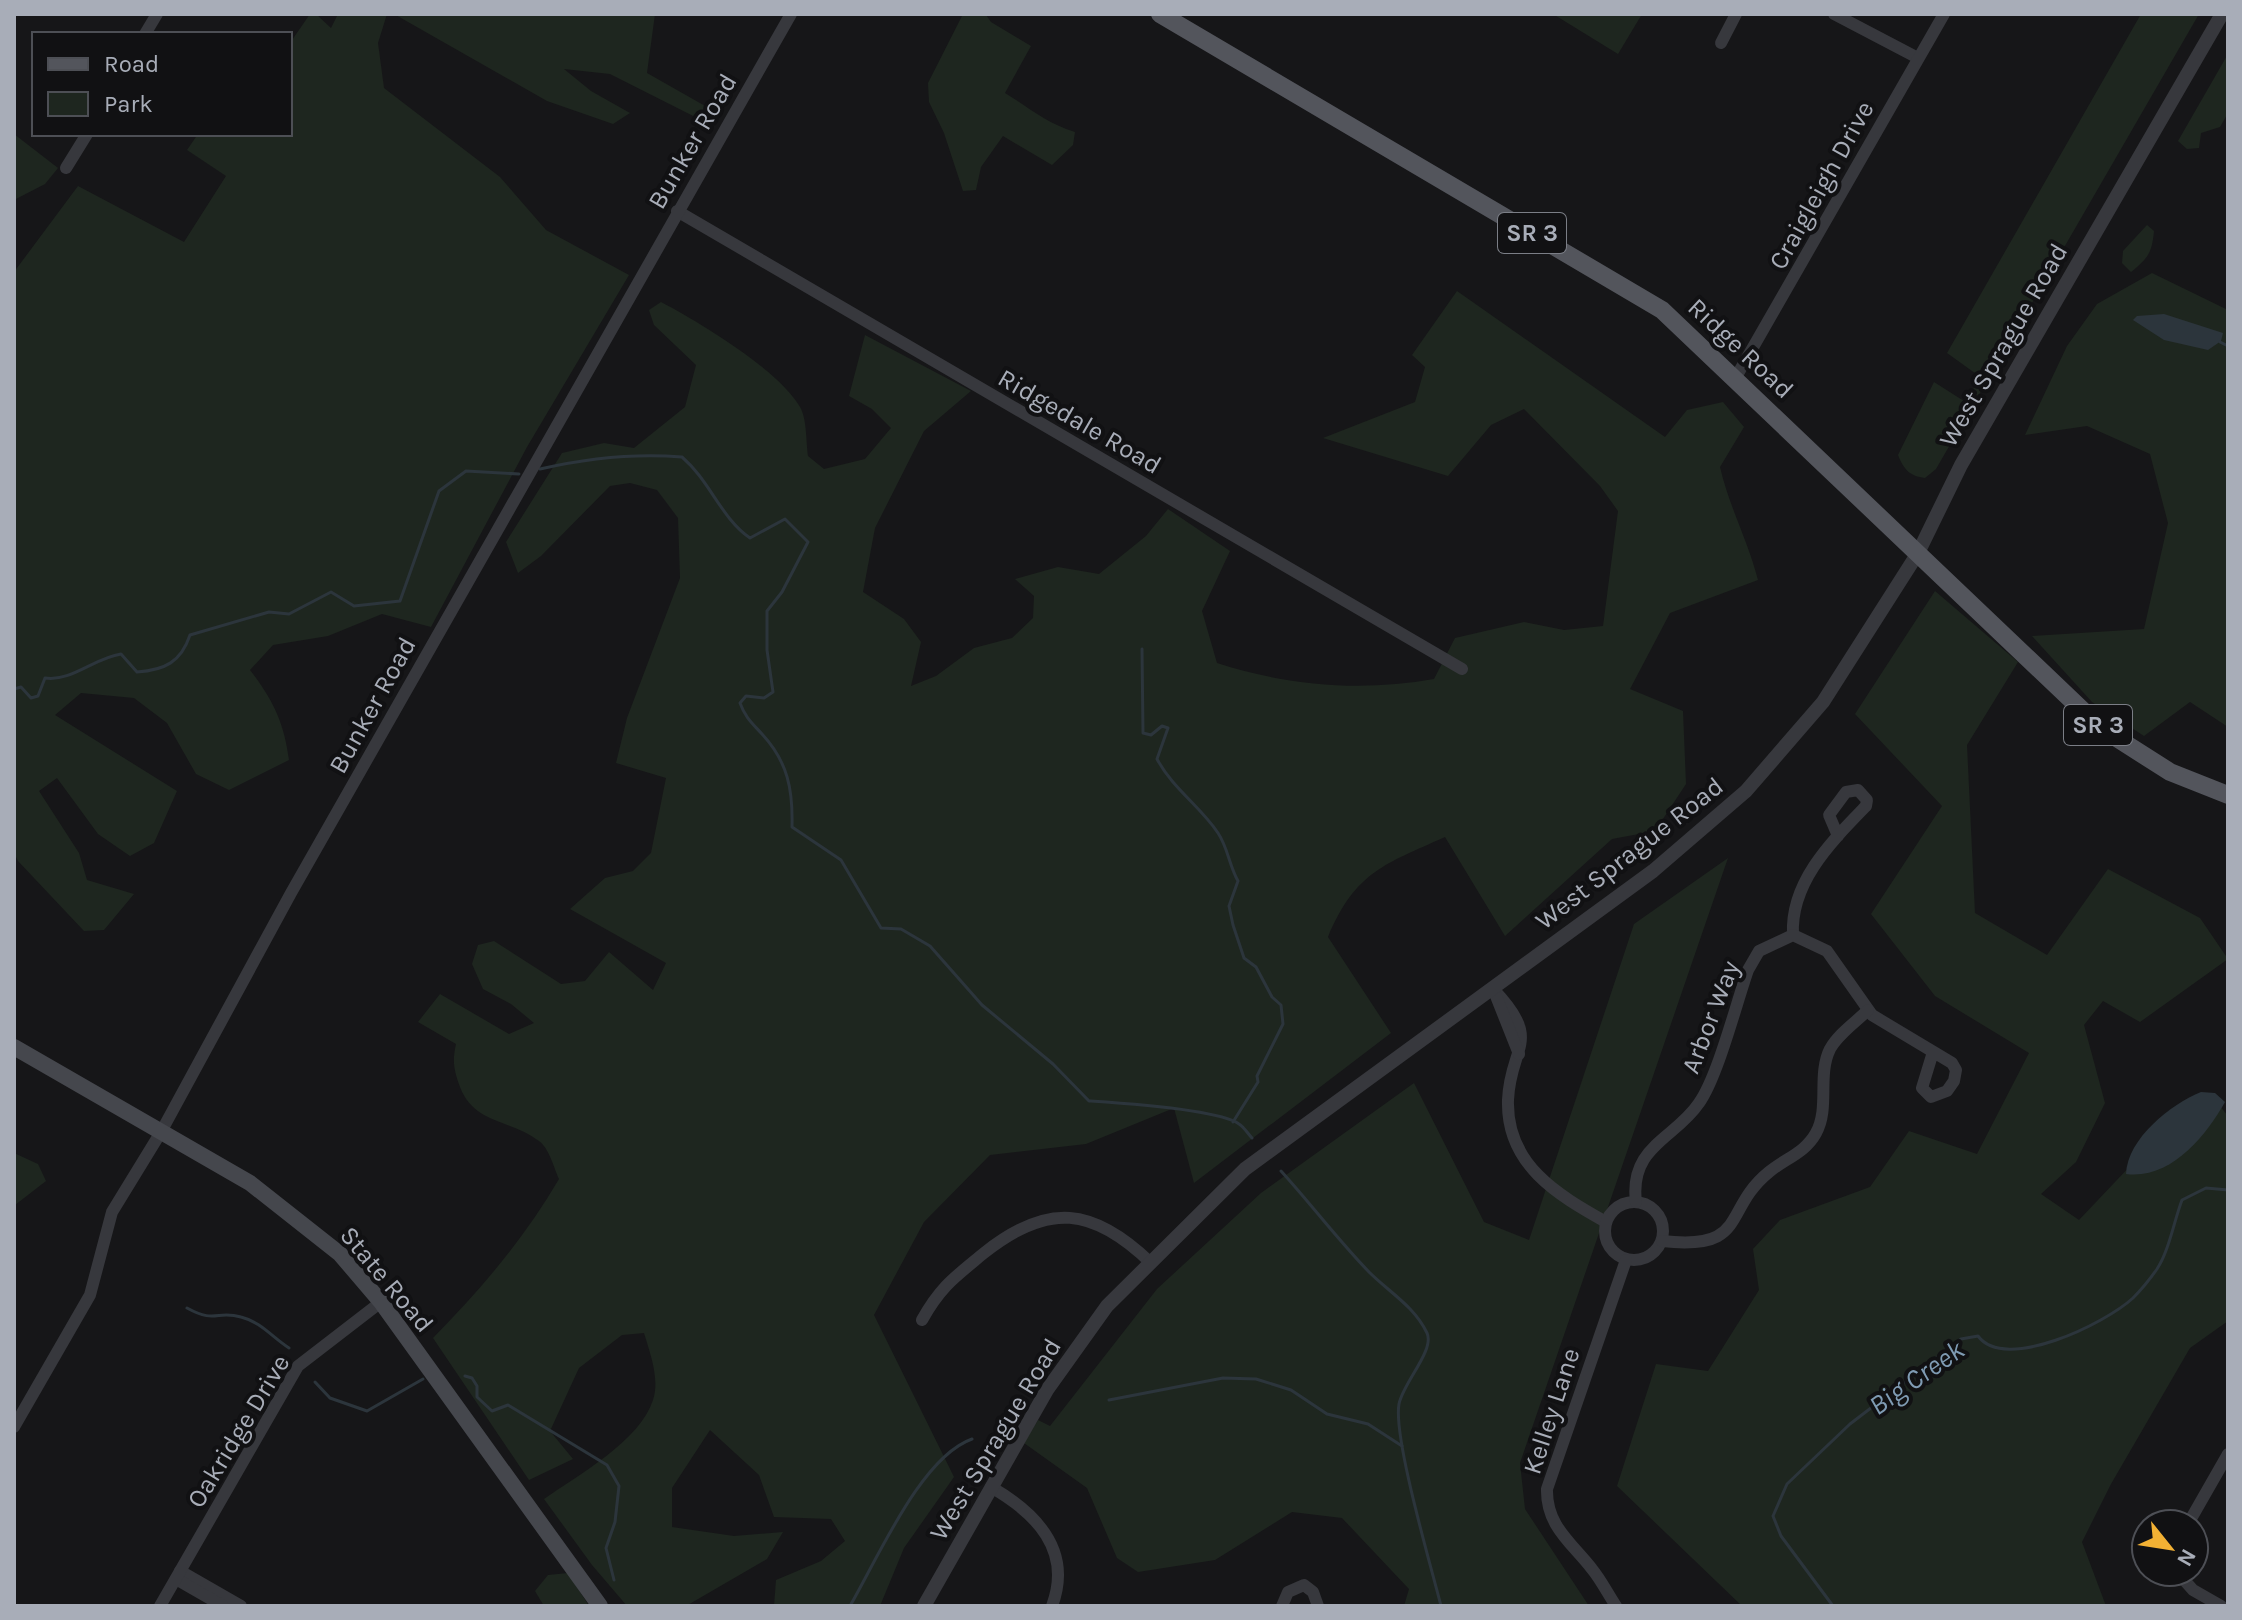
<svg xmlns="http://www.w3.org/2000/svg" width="2242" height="1620" font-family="Karla,sans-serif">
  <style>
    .green { fill: #1e261f }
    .water { fill: #2c353c }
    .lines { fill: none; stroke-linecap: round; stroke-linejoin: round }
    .stream { stroke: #2c353c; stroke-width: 3 }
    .minor { stroke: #37383d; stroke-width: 12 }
    .tertiary { stroke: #37383d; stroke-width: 14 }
    .secondary { stroke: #45474d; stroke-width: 16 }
    .primary { stroke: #53555c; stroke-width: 18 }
    .labels { text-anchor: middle; stroke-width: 8; stroke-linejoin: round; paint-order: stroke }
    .shield { fill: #111113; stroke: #7b7e86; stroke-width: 2 }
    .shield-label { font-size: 24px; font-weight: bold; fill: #a8adb8 }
    .street-label { font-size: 26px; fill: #a8adb8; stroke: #111113 }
    .water-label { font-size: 28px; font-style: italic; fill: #7f9bb3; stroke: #111113 }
  </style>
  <rect width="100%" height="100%" fill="#161618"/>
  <g class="green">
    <path d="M 310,14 L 316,14 L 331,28 L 338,14 L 387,14 L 378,43 L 384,88 L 500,177 L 546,230 L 629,275 L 527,447 L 431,627 L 382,614 L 328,636 L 273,645 L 250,670 C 273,700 284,722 289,760 L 229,790 L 196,774 L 167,723 L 134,698 L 81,693 L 55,715 L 177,791 L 154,843 L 130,856 L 98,834 L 57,778 L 39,791 L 79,853 L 87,880 L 134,894 L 104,930 L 84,931 L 18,861 L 14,853 L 14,272 L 78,186 L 184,242 L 226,176 L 187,150 L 198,134 L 290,134 L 290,43 Z"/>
    <path d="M 394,14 L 655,14 L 647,73 L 721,115 L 711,125 L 610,74 L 564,69 L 591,91 L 630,113 L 613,124 L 547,101 Z"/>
    <path d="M 963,14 L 986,15 L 991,22 L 1031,46 L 1005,93 C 1031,109 1046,123 1075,132 L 1073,145 L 1052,165 L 1003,136 L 981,167 L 976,190 L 963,191 L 944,133 L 929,102 L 928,83 Z"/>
    <path d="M 1553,14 L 1642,14 L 1618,54 Z"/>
    <path d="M 2141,14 L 2199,14 L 1936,469 L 1925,478 C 1910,476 1904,470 1898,455 L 1934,382 L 1967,403 L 1979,376 L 1947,353 Z"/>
    <path d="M 2228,54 L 2228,113 L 2220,127 L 2201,133 L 2199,148 L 2187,149 L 2178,141 Z"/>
    <path d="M 14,134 L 58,168 L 45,184 L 14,200 Z"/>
    <path d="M 2147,225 L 2154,231 C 2152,253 2148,258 2131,272 L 2122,263 L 2123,251 Z"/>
    <path d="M 2152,273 L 2228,310 L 2228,727 L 2190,702 L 2144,736 L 2092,702 L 2032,636 L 2144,629 L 2168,523 L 2150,454 L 2087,426 L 2025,435 L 2067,346 L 2097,304 Z"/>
    <path d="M 1457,291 L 1665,437 L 1687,410 L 1723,402 L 1744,427 L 1720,467 C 1729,506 1748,541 1758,580 L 1670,613 L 1630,689 L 1683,711 L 1686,784 L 1655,831 L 1612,839 L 1505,936 L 1445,837 C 1385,864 1355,872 1328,937 L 1391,1033 L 1194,1183 L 1174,1108 L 1086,1144 L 990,1155 L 924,1222 L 874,1315 L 954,1477 L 904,1548 L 880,1606 L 774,1606 L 776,1580 L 821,1561 L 845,1541 L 831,1519 L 774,1517 L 759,1475 L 710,1430 L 672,1488 L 672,1527 L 734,1536 L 783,1532 L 767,1559 L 686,1606 L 627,1606 L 592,1565 L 544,1499 C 578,1475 640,1441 653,1400 C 660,1379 650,1353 644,1333 L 622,1335 L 579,1368 L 550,1431 L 573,1459 L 529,1480 L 433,1338 C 481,1289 524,1239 559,1179 C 554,1168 549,1148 539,1141 C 510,1119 474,1124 460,1087 C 454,1070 452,1062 456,1044 L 418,1022 L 440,994 L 509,1034 L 534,1023 L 511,1004 L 483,989 L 472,964 L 478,945 L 494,941 L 561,984 L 585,981 L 609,952 L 653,990 L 666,963 L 570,909 L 605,878 L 633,871 L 651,853 L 666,778 L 616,763 L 627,718 L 680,578 L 678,518 L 657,490 L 630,483 L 610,486 L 541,556 L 518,573 L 506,542 L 562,453 L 604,443 L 634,448 L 685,407 L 696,365 L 654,325 L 649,310 L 661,302 C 699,322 779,370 800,407 C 807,419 806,442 808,456 L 824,469 L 865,459 L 891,428 L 872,409 L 849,396 L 865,335 L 971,391 L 924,431 L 875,528 L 863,592 L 904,619 L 921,642 L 911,686 L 936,676 L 974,648 L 1012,638 L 1033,618 L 1034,596 L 1015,579 L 1058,567 L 1099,574 L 1146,536 L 1168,509 L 1230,551 L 1202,611 L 1217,663 C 1288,686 1361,692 1434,679 L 1455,638 L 1524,622 L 1564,630 L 1603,626 L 1618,511 L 1600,486 L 1524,409 L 1491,425 L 1448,476 L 1323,438 L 1415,402 L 1425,367 L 1412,355 Z"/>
    <path d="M 1935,591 L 2018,662 L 1967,745 L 1975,913 L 2047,955 L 2108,869 L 2200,918 L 2228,959 L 2140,1022 L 2103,1001 L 2084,1025 L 2105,1103 L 2076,1162 L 2041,1194 L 2079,1220 L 2189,1104 L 2215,1100 L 2228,1116 L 2228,1321 L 2190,1348 L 2111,1484 L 2082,1542 L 2106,1606 L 1742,1606 L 1617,1486 L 1656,1364 L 1708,1371 L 1759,1290 L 1753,1249 L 1780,1220 L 1870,1187 L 1909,1131 L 1977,1154 L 2029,1053 L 1935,996 L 1871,914 L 1942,806 L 1855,714 Z"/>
    <path d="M 1728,858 L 1520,1463 L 1525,1509 L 1589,1606 L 1404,1606 L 1409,1589 L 1342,1518 L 1292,1512 L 1215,1560 L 1138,1572 L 1117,1558 L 1087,1488 L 1024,1443 L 1038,1420 L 1050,1426 L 1157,1289 L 1261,1193 L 1414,1083 L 1484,1222 L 1529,1240 L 1634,924 Z"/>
    <path d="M 14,1153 L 38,1164 L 46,1181 L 15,1205 Z"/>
    <path d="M 568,1573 L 589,1606 L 544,1606 L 535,1591 L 548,1575 Z"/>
  </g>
  <g class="water">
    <path d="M 2164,314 L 2223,333 L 2221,341 L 2208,350 L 2164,340 L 2133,320 L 2137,316 Z"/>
    <path d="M 2201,1092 L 2215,1093 L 2225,1102 C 2206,1136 2170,1180 2126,1174 C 2127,1139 2171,1104 2201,1092 Z"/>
  </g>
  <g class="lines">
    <g class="stream">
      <path d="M 2220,342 L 2228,346"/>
      <path d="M 540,469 C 588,458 633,453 682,457 C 710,481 721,518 750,538 L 785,519 L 808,542 L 782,592 L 767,611 L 767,650 L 773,692 L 764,698 L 746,696 L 740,703 C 745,717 752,723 762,734 C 788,762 793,790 792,827 L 841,860 L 881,928 L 901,929 L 930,946 L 982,1005 L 1053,1064 L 1089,1101 C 1120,1103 1217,1109 1239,1124 C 1244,1127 1248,1134 1252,1138"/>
      <path d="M 1142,649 L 1143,733 L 1151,735 L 1162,726 L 1168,728 L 1157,759 C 1173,789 1200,806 1218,833 C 1228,848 1229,865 1238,881 L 1229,906 L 1233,925 L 1244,958 L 1256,967 L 1272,997 L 1281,1005 L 1283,1024 L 1257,1076 L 1258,1082 L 1233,1122"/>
      <path d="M 14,689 L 21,687 L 31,698 L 38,696 L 45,678 C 71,682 94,658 121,654 L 137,672 C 165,670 181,662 190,635 L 269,612 L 289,614 L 331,592 L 354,606 L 400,601 L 439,491 L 466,471 L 519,474"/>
      <path d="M 1281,1171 C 1311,1204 1338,1240 1369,1272 C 1389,1292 1414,1306 1427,1333 C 1435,1350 1403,1383 1399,1404 C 1393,1437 1431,1566 1441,1606"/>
      <path d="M 187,1308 C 216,1324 216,1310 241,1317 C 261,1322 273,1338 289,1348"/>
      <path d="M 465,1376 L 472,1378 L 477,1386 L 477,1397 L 492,1411 L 508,1405 L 607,1465 L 619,1486 L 615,1522 L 606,1548 L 614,1580"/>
      <path d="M 315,1382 L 330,1398 L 367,1411 L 423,1379"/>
      <path d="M 1109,1400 L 1223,1378 L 1256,1379 L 1291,1390 L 1327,1414 L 1368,1424 L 1402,1446"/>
      <path d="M 850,1606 C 878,1558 921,1457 972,1439"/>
      <path d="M 1833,1606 L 1781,1536 L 1773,1516 L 1787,1484 L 1850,1424 L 1961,1339 L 1978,1336 C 2005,1373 2106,1323 2133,1298 C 2141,1290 2150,1279 2157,1269 C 2169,1251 2174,1221 2182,1200 L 2206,1188 L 2228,1190"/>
    </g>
    <g class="minor">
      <path d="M 1834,14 L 1918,58"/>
      <path d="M 145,34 L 157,14"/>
      <path d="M 1721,43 L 1736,14"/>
      <path d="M 66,168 L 87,134"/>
      <path d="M 677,211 L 1462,669"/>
      <path d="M 1736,377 L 1944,14"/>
      <path d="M 1793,935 C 1790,882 1832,841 1866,806 L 1867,800 L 1858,790 L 1846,792 L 1829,815 L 1838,836"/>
      <path d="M 1493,989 C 1544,1042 1510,1045 1508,1100 C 1506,1165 1558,1195 1606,1222"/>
      <path d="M 1494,991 L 1519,1054"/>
      <circle cx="1634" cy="1231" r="29"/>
      <path d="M 1636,1202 C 1629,1146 1675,1139 1699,1103 C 1718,1076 1736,1004 1748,970 L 1759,951 L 1793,935 L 1827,951 L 1872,1015 L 1952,1063 L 1956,1070 L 1954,1081 L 1947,1091 L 1931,1097 L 1922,1088 L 1933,1052"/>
      <path d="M 1662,1241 C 1749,1251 1722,1210 1769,1172 C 1786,1158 1805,1153 1816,1133 C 1830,1108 1817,1075 1830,1049 C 1838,1034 1856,1022 1868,1010"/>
      <path d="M 922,1320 C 941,1286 955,1277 984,1253 C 1048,1202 1093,1207 1151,1263"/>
      <path d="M 14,1427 L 90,1295 L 112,1212 L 161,1132 L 291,893 L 791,14"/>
      <path d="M 991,1487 C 1036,1513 1073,1550 1052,1606"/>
      <path d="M 2188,1524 L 2228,1454"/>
      <path d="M 180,1571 L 241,1606"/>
      <path d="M 2177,1572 L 2193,1590 L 2221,1606"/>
      <path d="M 176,1579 L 223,1606"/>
      <path d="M 160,1606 L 298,1366 L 381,1302"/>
      <path d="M 1282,1606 L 1288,1592 L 1304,1585 L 1313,1592 L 1318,1606"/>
      <path d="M 1616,1606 C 1608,1594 1601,1580 1592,1569 C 1572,1543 1546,1526 1547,1489 L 1626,1260"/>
    </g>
    <path class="tertiary" d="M 924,1606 L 1047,1390 L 1107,1306 L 1245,1169 L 1653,871 L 1746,791 L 1823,702 L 1918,553 L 1961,465 L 2222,14"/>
    <path class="secondary" d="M 14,1047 L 250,1183 L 340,1254 L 381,1302 L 600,1606"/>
    <path class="primary" d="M 1160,14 L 1662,310 L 2101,728 L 2170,772 L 2228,795"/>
  </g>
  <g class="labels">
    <g class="shield">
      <rect x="1498" y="213" width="68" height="40" rx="6"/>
      <rect x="2064" y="705" width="68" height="40" rx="6"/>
    </g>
    <g class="shield-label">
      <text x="1532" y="241">SR 3</text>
      <text x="2098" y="733">SR 3</text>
    </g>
    <g class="street-label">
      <text transform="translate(692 141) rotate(-60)" y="9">Bunker Road</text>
      <text transform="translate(1821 185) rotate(-61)" y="9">Craigleigh Drive</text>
      <text transform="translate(2003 345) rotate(-60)" y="9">West Sprague Road</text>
      <text transform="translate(1741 348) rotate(43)" y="9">Ridge Road</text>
      <text transform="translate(1080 421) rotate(30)" y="9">Ridgedale Road</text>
      <text transform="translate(372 705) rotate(-61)" y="9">Bunker Road</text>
      <text transform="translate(1629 853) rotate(-38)" y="9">West Sprague Road</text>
      <text transform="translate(1710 1017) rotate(-69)" y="9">Arbor Way</text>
      <text transform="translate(387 1279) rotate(50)" y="9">State Road</text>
      <text transform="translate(1551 1411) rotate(-72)" y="9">Kelley Lane</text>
      <text transform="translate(238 1431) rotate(-59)" y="9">Oakridge Drive</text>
      <text transform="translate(995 1439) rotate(-59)" y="9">West Sprague Road</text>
    </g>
    <g class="water-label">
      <text transform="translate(1916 1377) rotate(-35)" y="10">Big Creek</text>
    </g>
  </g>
  <rect width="2242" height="1620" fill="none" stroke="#a8adb8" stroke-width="32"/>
  <rect x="32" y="32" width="260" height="104" fill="#111113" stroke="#4d4f55" stroke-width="2"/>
  <rect x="48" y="58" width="40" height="12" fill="#53555c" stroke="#4d4f55" stroke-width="2"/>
  <text x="104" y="72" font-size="24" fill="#a8adb8">Road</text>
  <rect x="48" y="92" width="40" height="24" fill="#1e261f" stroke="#4d4f55" stroke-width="2"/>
  <text x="104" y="112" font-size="24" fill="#a8adb8">Park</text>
  <g transform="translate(2170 1548) rotate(120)"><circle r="38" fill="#111113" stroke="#4d4f55" stroke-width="2"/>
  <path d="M0-6L14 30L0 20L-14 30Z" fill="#f2b134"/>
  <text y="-12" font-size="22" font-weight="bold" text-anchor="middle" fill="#a8adb8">N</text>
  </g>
</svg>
